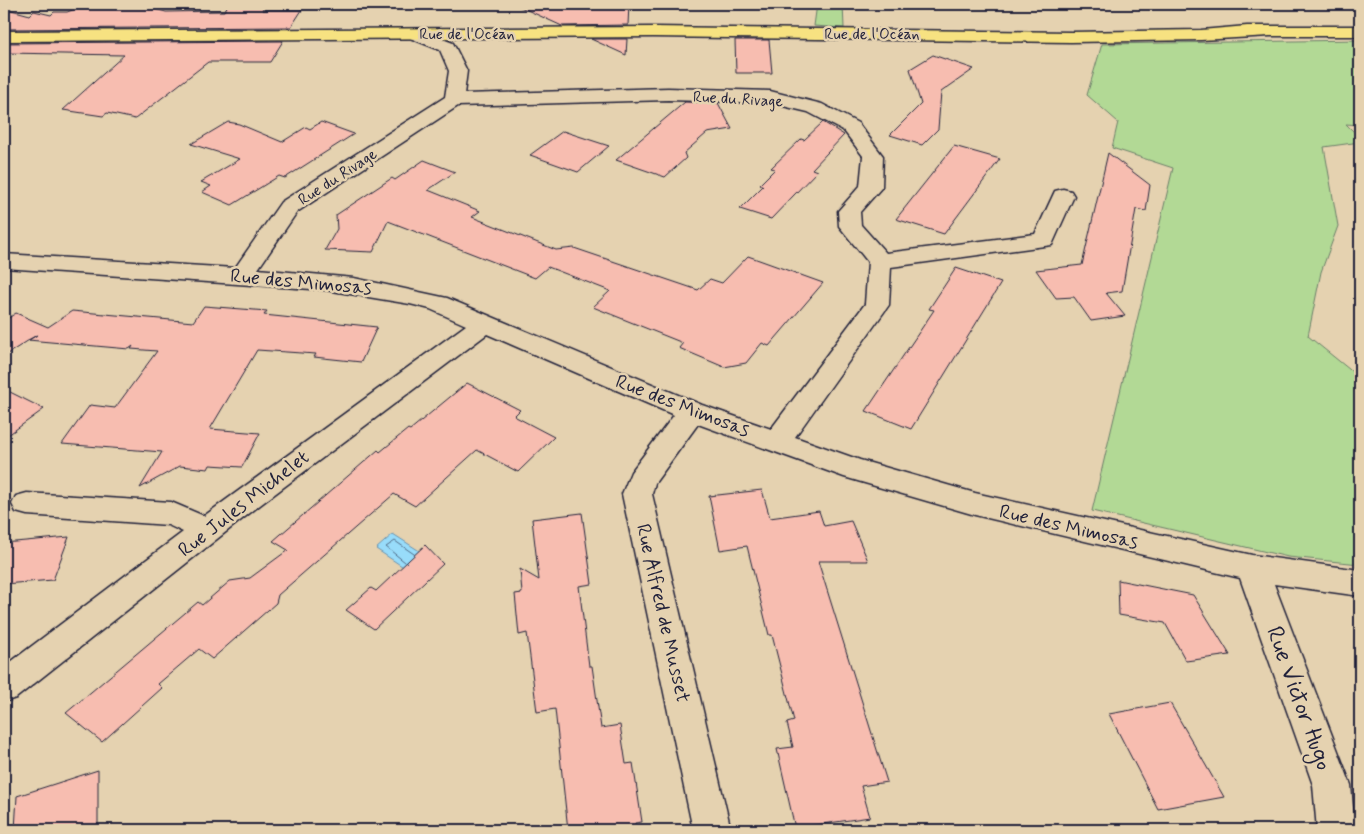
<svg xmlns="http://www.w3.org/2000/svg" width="1364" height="834" font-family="Mynerve,sans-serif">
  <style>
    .green { fill: #b2d995; stroke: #6a7e68 }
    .water { fill: #98dcfa; stroke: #6992ae }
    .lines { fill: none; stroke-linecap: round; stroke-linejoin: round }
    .shore { stroke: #516c87; stroke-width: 1 }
    .building { fill: #f7bdb0; stroke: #22223b }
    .minor-casing { stroke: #22223b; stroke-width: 3 }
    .major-casing { stroke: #22223b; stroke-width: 3 }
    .minor { fill: #e5d2b0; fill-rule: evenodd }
    .major { fill: #f7e281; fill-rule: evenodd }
    .labels { text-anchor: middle; stroke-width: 5; stroke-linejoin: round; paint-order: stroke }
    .far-street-label { font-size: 16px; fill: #22223b; stroke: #e5d2b0 }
    .street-label { font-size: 20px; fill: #22223b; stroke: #e5d2b0 }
    .near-street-label { font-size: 24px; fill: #22223b; stroke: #e5d2b0 }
  </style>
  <rect width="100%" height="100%" fill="#e5d2b0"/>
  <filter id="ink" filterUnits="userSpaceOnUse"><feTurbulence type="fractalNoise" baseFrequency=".02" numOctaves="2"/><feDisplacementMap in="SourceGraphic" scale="10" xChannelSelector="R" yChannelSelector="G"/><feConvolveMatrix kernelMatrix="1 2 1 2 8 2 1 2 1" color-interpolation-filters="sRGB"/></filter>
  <g filter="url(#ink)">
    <g class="green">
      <path d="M 817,4 L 843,4 L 844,28 L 814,26 Z"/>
      <path d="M 1360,40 L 1360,125 L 1346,124 L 1360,138 L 1360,142 L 1324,147 L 1338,226 L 1321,272 L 1308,336 L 1360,378 L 1360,564 L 1288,557 L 1092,511 L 1173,168 L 1112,148 L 1118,122 L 1087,95 L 1102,44 Z"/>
    </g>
    <path class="water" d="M 393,534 L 432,559 L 414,574 L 376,549 Z"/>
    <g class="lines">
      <path class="shore" d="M 405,562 L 386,547 L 395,541 L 414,554"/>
    </g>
    <g class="building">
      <path d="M 89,4 L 98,6 L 106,4 L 136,4 L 166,12 L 224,11 L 229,4 L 266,4 L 262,10 L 302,10 L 291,27 L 4,29 L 4,8 L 30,15 L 34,11 L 51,15 L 54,12 L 67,12 Z"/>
      <path d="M 514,4 L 629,4 L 628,25 L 562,26 Z"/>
      <path d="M 591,39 L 627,39 L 626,55 Z"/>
      <path d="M 735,40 L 769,40 L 772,73 L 736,73 Z"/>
      <path d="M 283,41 L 270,62 L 208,62 L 135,119 L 107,113 L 103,116 L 63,110 L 124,55 L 4,53 L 4,43 Z"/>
      <path d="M 933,55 L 974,69 L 941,92 L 938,129 L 922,145 L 890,135 L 921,104 L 910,69 Z"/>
      <path d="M 685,102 L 718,103 L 732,129 L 707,133 L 684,153 L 686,158 L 665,177 L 616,160 Z"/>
      <path d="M 228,122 L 239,124 L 282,142 L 306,127 L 310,129 L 321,122 L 354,134 L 285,178 L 279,176 L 232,205 L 202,192 L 211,186 L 201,182 L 240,159 L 191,144 Z"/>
      <path d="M 823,122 L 844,135 L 812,169 L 817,171 L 771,219 L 740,209 L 763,186 L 760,184 L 775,169 L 771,168 L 801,139 L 804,140 Z"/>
      <path d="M 563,131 L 609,146 L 578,172 L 530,155 Z"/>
      <path d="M 954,146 L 1000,159 L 944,234 L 896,219 Z"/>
      <path d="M 1108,153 L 1150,185 L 1146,211 L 1136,209 L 1122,291 L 1106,293 L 1125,316 L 1091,321 L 1074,297 L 1056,298 L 1036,270 L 1082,265 Z"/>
      <path d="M 424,160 L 455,172 L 428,190 L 480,211 L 472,217 L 556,250 L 574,248 L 698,290 L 710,279 L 722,283 L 748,256 L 823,283 L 769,346 L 762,343 L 746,363 L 724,367 L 679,348 L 683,343 L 593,307 L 610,291 L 548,267 L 535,278 L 388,221 L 373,252 L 325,250 L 337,229 L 336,215 L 392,178 L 395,180 Z"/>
      <path d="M 956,268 L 1001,283 L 911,429 L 866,411 L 934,310 L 929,309 Z"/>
      <path d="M 204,306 L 267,311 L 264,315 L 377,327 L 361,362 L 314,357 L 316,354 L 257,350 L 210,429 L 260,433 L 242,467 L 210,465 L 208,469 L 180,466 L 140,488 L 162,452 L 62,444 L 90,405 L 115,408 L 157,351 L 131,349 L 133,346 L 129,349 L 28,340 L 37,335 L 4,356 L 4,321 L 16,313 L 48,327 L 72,311 L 193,322 Z"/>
      <path d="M 467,383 L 520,410 L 514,416 L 554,437 L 518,472 L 477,450 L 415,506 L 394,494 L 278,595 L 276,603 L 212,659 L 199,649 L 158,684 L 162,688 L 102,742 L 66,713 L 198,602 L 202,605 L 230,581 L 250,578 L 288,550 L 273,541 L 378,450 L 380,452 L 408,429 L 410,430 Z"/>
      <path d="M 4,389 L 44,409 L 4,438 Z"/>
      <path d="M 762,490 L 770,518 L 819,511 L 824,526 L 851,521 L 868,561 L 818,561 L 887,782 L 861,786 L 870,817 L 795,828 L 777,749 L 793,747 L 787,723 L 794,721 L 772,635 L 769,635 L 747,546 L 720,550 L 709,496 Z"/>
      <path d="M 582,513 L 592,584 L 579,586 L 589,666 L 592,666 L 601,728 L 620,725 L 626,764 L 633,763 L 642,822 L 635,823 L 636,830 L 568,830 L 555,709 L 537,712 L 527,633 L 519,635 L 515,594 L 522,593 L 520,569 L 539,580 L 532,519 Z"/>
      <path d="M 69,537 L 53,580 L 4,584 L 4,543 Z"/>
      <path d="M 425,545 L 443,564 L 374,629 L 346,610 L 371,588 L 376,591 Z"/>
      <path d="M 1118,580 L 1193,595 L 1230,655 L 1186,661 L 1165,623 L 1119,615 Z"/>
      <path d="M 1170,703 L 1224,797 L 1158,809 L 1109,714 Z"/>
      <path d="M 98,770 L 98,830 L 15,830 L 17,796 Z"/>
    </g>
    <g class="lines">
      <defs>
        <path id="minor" d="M 416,29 L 453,43 L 467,71 L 464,94 L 668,88 L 770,91 L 822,104 L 858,123 L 883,156 L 882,187 L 860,212 L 861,225 L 886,253 L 1035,234 L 1055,191 L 1063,189 L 1071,191 L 1074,196 L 1052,245 L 891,267 L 889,305 L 795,437 L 860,460 L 975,493 L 1252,555 L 1360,570 L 1360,596 L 1274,584 L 1351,785 L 1355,830 L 1317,830 L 1313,785 L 1240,578 L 975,515 L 844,477 L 698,424 L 655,483 L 652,494 L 731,830 L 693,830 L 622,494 L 631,472 L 674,415 L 487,334 L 260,505 L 16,698 L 4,702 L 4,667 L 183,532 L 168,525 L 27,515 L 16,512 L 12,504 L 16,496 L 27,493 L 171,502 L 204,516 L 466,325 L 430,309 L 410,304 L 326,290 L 4,268 L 4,254 L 235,268 L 281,202 L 445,97 L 449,71 L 440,50 L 410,38 L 407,34 L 410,30 ZM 668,100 L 770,103 L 808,112 L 844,131 L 863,156 L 860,186 L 838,211 L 839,226 L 868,262 L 865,304 L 771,429 L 702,405 L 447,298 L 354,278 L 258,269 L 297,212 L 458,106 Z"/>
        <path id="major" d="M 1247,26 L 1360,26 L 1360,36 L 1270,36 L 1201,40 L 1071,42 L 653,37 L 4,41 L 4,31 L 653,27 L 1071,32 L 1201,30 Z"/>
      </defs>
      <use href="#minor" class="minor-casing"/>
      <use href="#major" class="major-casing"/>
      <use href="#minor" class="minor"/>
      <use href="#major" class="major"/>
    </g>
  </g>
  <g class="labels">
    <g class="far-street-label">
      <text x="467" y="39">Rue de l'Océan</text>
      <text x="872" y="39">Rue de l'Océan</text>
      <text transform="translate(738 98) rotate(3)" y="6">Rue du Rivage</text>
      <text transform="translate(337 176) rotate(-33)" y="6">Rue du Rivage</text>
    </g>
    <g class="street-label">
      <text transform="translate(301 281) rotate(5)" y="7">Rue des Mimosas</text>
      <text transform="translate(683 405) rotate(21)" y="7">Rue des Mimosas</text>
      <text transform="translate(243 503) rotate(-38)" y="7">Rue Jules Michelet</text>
      <text transform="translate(1069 526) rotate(13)" y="7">Rue des Mimosas</text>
      <text transform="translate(664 613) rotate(77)" y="7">Rue Alfred de Musset</text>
    </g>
    <g class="near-street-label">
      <text transform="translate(1300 698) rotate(70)" y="8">Rue Victor Hugo</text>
    </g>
  </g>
  <rect width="1364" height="834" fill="none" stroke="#e5d2b0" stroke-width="20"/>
  <rect x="10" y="10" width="1344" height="814" fill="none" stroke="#22223b" stroke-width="2" filter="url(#ink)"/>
</svg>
